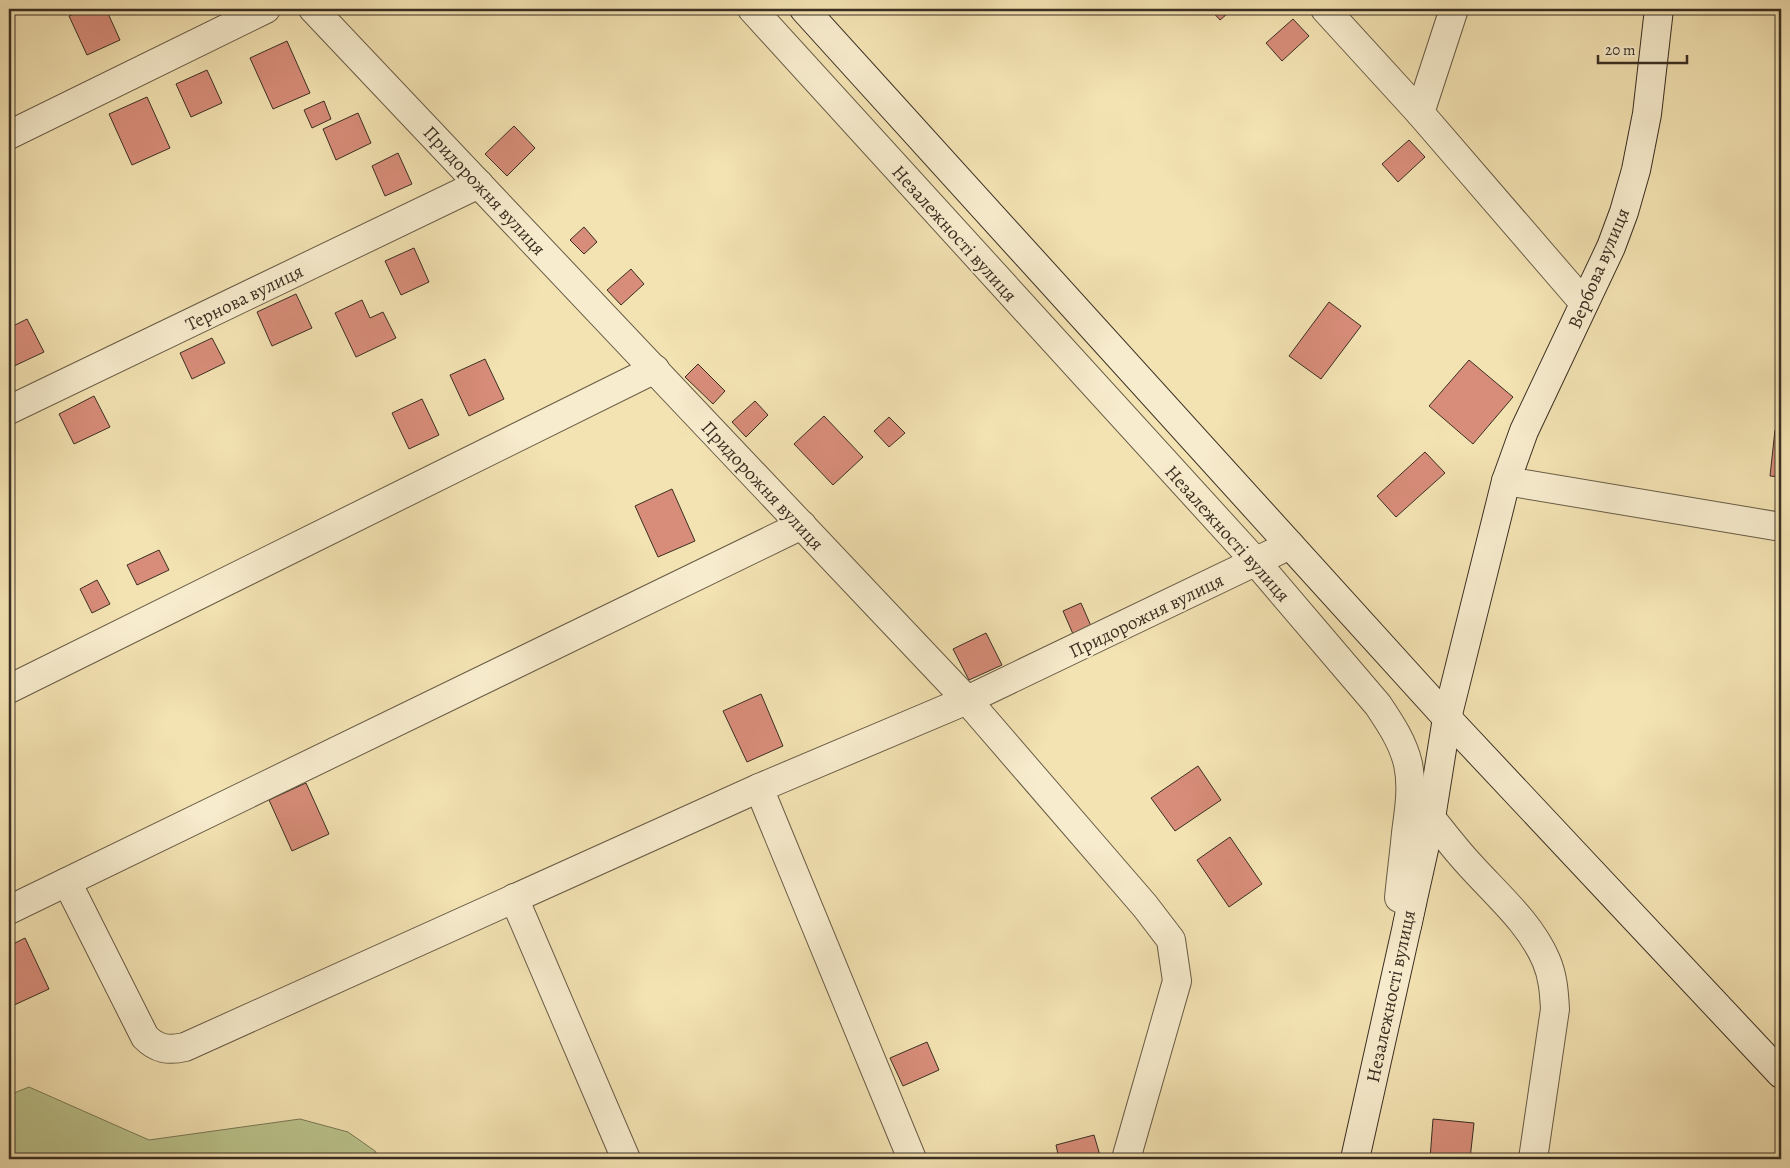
<svg xmlns="http://www.w3.org/2000/svg" width="1790" height="1168" font-family="Alegreya,serif">
  <style>
    .green { fill: #bbc38c; stroke: #7a7957 }
    .building { fill: #d88d7a; stroke: #3a2f22 }
    .lines { fill: none; stroke-linecap: round; stroke-linejoin: round }
    .street-casing { stroke: #685c46; stroke-width: 30 }
    .secondary-casing { stroke: #3a2f22; stroke-width: 30 }
    .street { stroke: #f7eccd; stroke-width: 28 }
    .secondary { stroke: #f7eccd; stroke-width: 28 }
    .labels { text-anchor: middle; stroke-width: 4; stroke-linejoin: round; paint-order: stroke }
    .street-label { font-size: 19px; fill: #3a2f22; stroke: #f7eccd }
  </style>
  <rect width="100%" height="100%" fill="#f3e2b2"/>
  <filter id="stains"><feTurbulence type="fractalNoise" baseFrequency=".004" numOctaves="4"/><feColorMatrix values="0 0 0 0 .2 0 0 0 0 .09 0 0 0 0 .02 0 0 0 .5 -.17"/></filter>
  <radialGradient id="worn" r=".72"><stop offset=".6" stop-color="#630" stop-opacity="0"/><stop offset="1" stop-color="#630" stop-opacity=".3"/></radialGradient>
  <path class="green" d="M 29,1087 L 149,1140 L 300,1119 L 348,1132 L 375,1151 L 380,1159 L 9,1159 L 9,1095 Z"/>
  <g class="building">
    <path d="M 85,9 L 106,9 L 120,40 L 87,55 L 69,16 Z"/>
    <path d="M 1210,9 L 1233,9 L 1220,20 Z"/>
    <path d="M 1293,19 L 1309,36 L 1282,61 L 1266,43 Z"/>
    <path d="M 287,41 L 310,93 L 273,109 L 250,58 Z"/>
    <path d="M 207,70 L 222,103 L 191,117 L 176,84 Z"/>
    <path d="M 147,97 L 170,148 L 132,165 L 109,114 Z"/>
    <path d="M 324,101 L 331,119 L 312,128 L 304,110 Z"/>
    <path d="M 358,113 L 371,143 L 336,160 L 323,129 Z"/>
    <path d="M 514,126 L 535,148 L 507,176 L 485,154 Z"/>
    <path d="M 1409,140 L 1425,157 L 1398,182 L 1382,164 Z"/>
    <path d="M 398,153 L 412,184 L 385,196 L 372,166 Z"/>
    <path d="M 584,227 L 597,242 L 584,254 L 570,240 Z"/>
    <path d="M 414,248 L 429,282 L 401,295 L 385,261 Z"/>
    <path d="M 631,269 L 644,284 L 621,305 L 607,290 Z"/>
    <path d="M 296,294 L 312,328 L 272,346 L 257,312 Z"/>
    <path d="M 362,300 L 370,318 L 383,312 L 396,338 L 356,357 L 335,313 Z"/>
    <path d="M 1329,302 L 1361,326 L 1321,379 L 1289,356 Z"/>
    <path d="M 27,319 L 44,352 L 12,367 L 9,360 L 9,328 Z"/>
    <path d="M 212,338 L 225,363 L 192,379 L 180,353 Z"/>
    <path d="M 485,359 L 504,399 L 469,416 L 450,375 Z"/>
    <path d="M 1469,360 L 1513,397 L 1473,444 L 1429,406 Z"/>
    <path d="M 698,364 L 725,391 L 713,404 L 685,377 Z"/>
    <path d="M 1781,376 L 1781,405 L 1778,405 Z"/>
    <path d="M 94,396 L 110,427 L 74,444 L 59,414 Z"/>
    <path d="M 422,399 L 439,435 L 409,449 L 392,413 Z"/>
    <path d="M 755,401 L 768,415 L 746,437 L 732,422 Z"/>
    <path d="M 824,416 L 863,457 L 833,485 L 794,444 Z"/>
    <path d="M 889,417 L 905,433 L 889,447 L 874,431 Z"/>
    <path d="M 1775,430 L 1781,430 L 1781,477 L 1770,476 Z"/>
    <path d="M 1425,452 L 1445,473 L 1396,517 L 1377,496 Z"/>
    <path d="M 672,489 L 695,541 L 658,557 L 635,506 Z"/>
    <path d="M 159,550 L 169,570 L 137,585 L 127,565 Z"/>
    <path d="M 97,580 L 110,604 L 92,613 L 80,589 Z"/>
    <path d="M 1081,603 L 1091,626 L 1073,634 L 1063,611 Z"/>
    <path d="M 986,633 L 1002,665 L 969,680 L 953,649 Z"/>
    <path d="M 761,694 L 783,746 L 747,762 L 723,711 Z"/>
    <path d="M 1198,766 L 1221,800 L 1175,831 L 1151,798 Z"/>
    <path d="M 306,783 L 329,834 L 292,851 L 269,800 Z"/>
    <path d="M 1230,837 L 1262,884 L 1229,907 L 1197,860 Z"/>
    <path d="M 25,938 L 49,989 L 12,1006 L 9,999 L 9,946 Z"/>
    <path d="M 927,1042 L 939,1070 L 903,1086 L 890,1058 Z"/>
    <path d="M 1433,1119 L 1474,1123 L 1470,1159 L 1430,1159 Z"/>
    <path d="M 1094,1135 L 1101,1159 L 1059,1159 L 1056,1145 Z"/>
  </g>
  <g class="lines">
    <defs>
      <g id="street">
        <path d="M 313,9 L 967,700 L 1290,545"/>
        <path d="M 752,9 L 1256,562 L 1378,705 C 1390,723 1403,742 1408,764 C 1413,787 1409,810 1406,833 C 1404,855 1401,876 1399,898 L 1412,902 L 1407,926"/>
        <path d="M 1325,9 L 1420,113 L 1584,303"/>
        <path d="M 1420,113 L 1454,9"/>
        <path d="M 9,135 L 266,9"/>
        <path d="M 9,410 L 479,184"/>
        <path d="M 1506,481 L 1781,527"/>
        <path d="M 9,689 L 655,369"/>
        <path d="M 759,788 L 912,1159"/>
        <path d="M 1431,818 C 1444,834 1456,850 1470,865 C 1497,895 1530,923 1546,960 C 1553,976 1554,992 1555,1009 L 1533,1159"/>
        <path d="M 67,882 L 145,1037 C 157,1049 168,1051 185,1047 L 759,788 L 967,700 L 1145,906 L 1171,940 L 1177,981 L 1126,1159"/>
        <path d="M 514,898 L 626,1159"/>
        <path d="M 9,910 L 802,525"/>
      </g>
      <g id="secondary">
        <path d="M 804,9 L 1447,718 L 1781,1074"/>
        <path d="M 1355,1159 L 1431,818 L 1447,718 L 1506,481 L 1524,431 L 1611,247 L 1624,212 L 1636,170 L 1647,114 L 1659,9"/>
      </g>
    </defs>
    <use href="#street" class="street-casing"/>
    <use href="#secondary" class="secondary-casing"/>
    <use href="#street" class="street"/>
    <use href="#secondary" class="secondary"/>
  </g>
  <g class="labels">
    <g class="street-label">
      <text transform="translate(485 190) rotate(47)" y="7">Придорожня вулиця</text>
      <text transform="translate(955 233) rotate(48)" y="7">Незалежності вулиця</text>
      <text transform="translate(1598 268) rotate(-67)" y="7">Вербова вулиця</text>
      <text transform="translate(244 297) rotate(-26)" y="7">Тернова вулиця</text>
      <text transform="translate(763 485) rotate(47)" y="7">Придорожня вулиця</text>
      <text transform="translate(1228 533) rotate(48)" y="7">Незалежності вулиця</text>
      <text transform="translate(1146 615) rotate(-26)" y="7">Придорожня вулиця</text>
      <text transform="translate(1390 996) rotate(-78)" y="7">Незалежності вулиця</text>
    </g>
  </g>
  <rect width="1790" height="1168" fill="none" stroke="#f3e2b2" stroke-width="30"/>
  <rect x="10" y="10" width="1770" height="1148" fill="none" stroke="#3a2f22" stroke-width="2.5"/>
  <rect x="15" y="15" width="1760" height="1138" fill="none" stroke="#3a2f22"/>
  <path d="M1598 55v8h89v-8" fill="none" stroke="#3a2f22" stroke-width="2.5"/>
  <text x="1605" y="55" font-size="15" fill="#3a2f22" stroke="#f7eccd" stroke-width="4" paint-order="stroke">20 m</text>
  <rect width="100%" height="100%" filter="url(#stains)"/>
  <rect width="100%" height="100%" fill="url(#worn)"/>
</svg>
